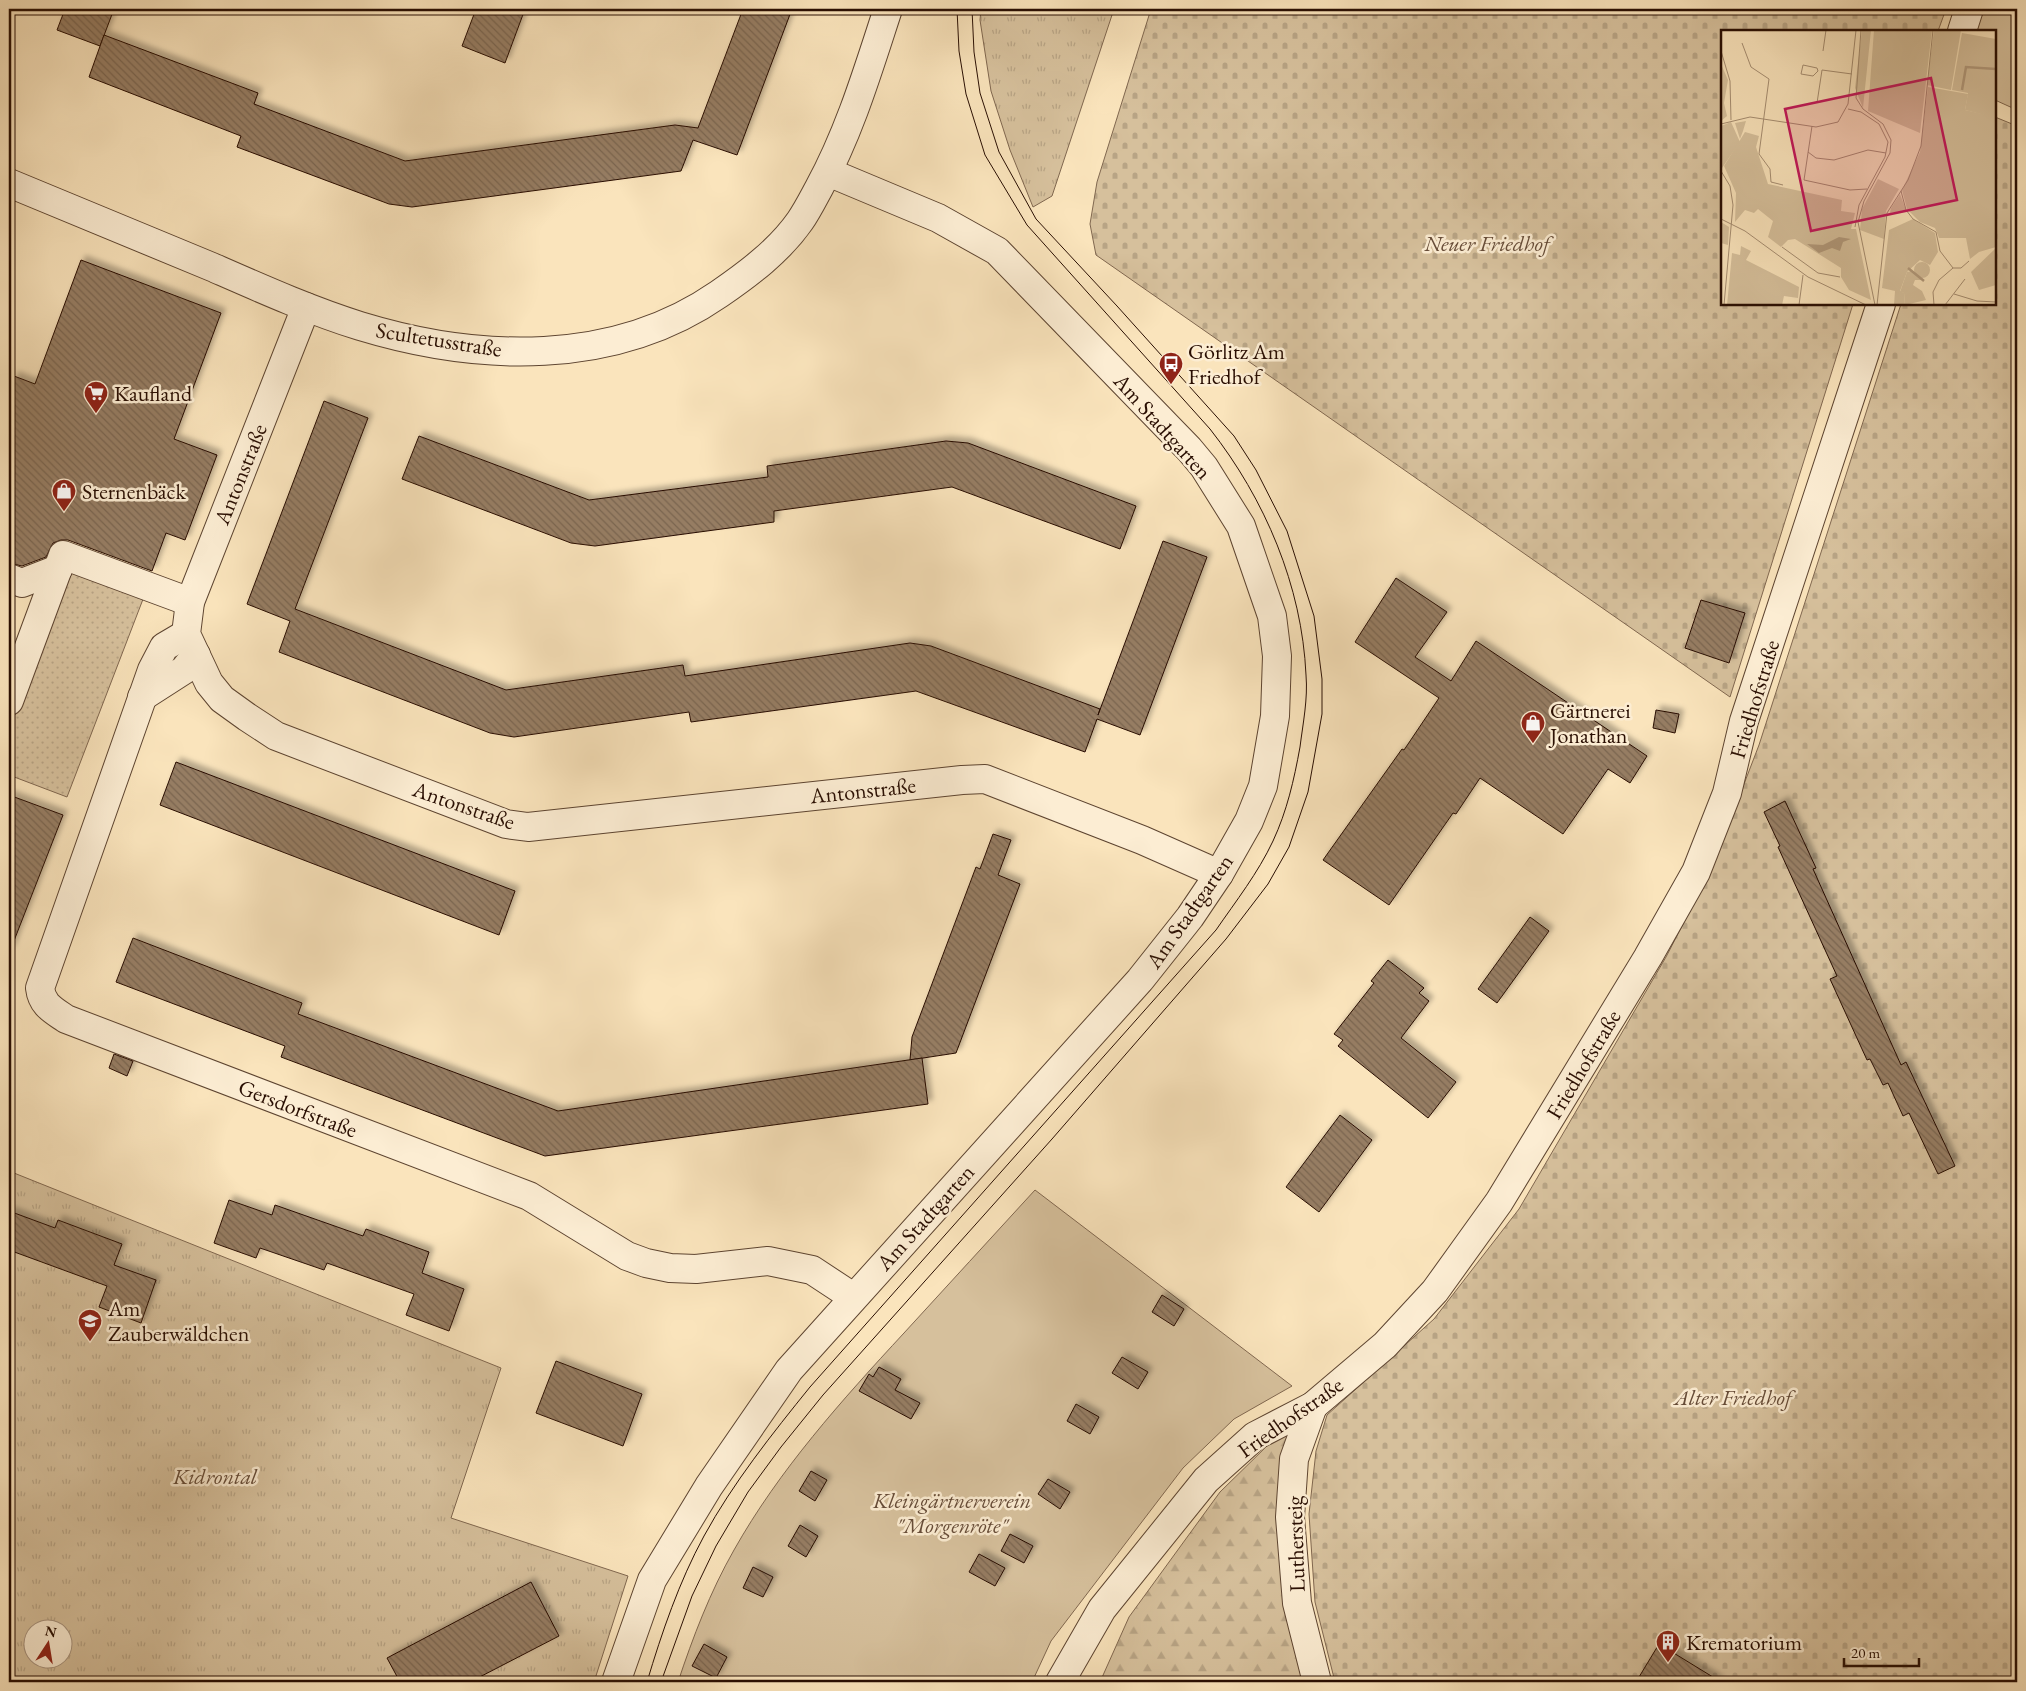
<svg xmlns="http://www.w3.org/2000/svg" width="2026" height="1691" font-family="'EB Garamond',serif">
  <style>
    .grass { fill: url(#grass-dots); stroke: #80674f }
    .forest { fill: url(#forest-firs); stroke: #80674f }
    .cemetery { fill: url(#cemetery-stones); stroke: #80674f }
    .park { fill: url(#park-tufts); stroke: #80674f; fill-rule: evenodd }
    .garden { fill: #d6c09c; stroke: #80674f }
    .building { fill: url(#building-back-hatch); stroke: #290e02; filter: url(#shadow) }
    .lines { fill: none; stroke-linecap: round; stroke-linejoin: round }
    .street-casing { stroke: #5d4430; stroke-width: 30 }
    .street { stroke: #fcedd3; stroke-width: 28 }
    .tram { stroke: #290e02; stroke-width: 1 }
    .labels { text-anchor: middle; stroke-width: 5; stroke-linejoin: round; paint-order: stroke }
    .park-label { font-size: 22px; font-style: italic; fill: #664c38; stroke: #fcedd3 }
    .street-label { font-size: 22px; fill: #290e02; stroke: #fcedd3 }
    .poi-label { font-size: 22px; fill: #290e02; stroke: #fcedd3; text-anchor: start }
    .inset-river { fill: none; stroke: #b39b7d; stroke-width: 2.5 }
    .inset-road { fill: none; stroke: #a68e72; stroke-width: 1 }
    .view { fill: #c2185b; fill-opacity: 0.15; stroke: #c2185b; stroke-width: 2.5 }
    .inset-edge { fill: none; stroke: #290e02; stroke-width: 2.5 }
  </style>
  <defs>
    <pattern id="grass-dots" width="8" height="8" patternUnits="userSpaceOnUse" patternTransform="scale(1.25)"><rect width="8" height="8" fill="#d6c09c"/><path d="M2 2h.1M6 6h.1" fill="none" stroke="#b8a485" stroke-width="1.8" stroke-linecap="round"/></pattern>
    <pattern id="forest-firs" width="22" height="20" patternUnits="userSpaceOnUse" patternTransform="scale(1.25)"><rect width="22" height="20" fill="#d6c09c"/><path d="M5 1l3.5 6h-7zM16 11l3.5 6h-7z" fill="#b8a485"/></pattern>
    <pattern id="cemetery-stones" width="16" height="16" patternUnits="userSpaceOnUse" patternTransform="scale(1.25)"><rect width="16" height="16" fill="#d6c09c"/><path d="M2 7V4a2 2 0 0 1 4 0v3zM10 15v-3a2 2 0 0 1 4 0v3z" fill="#b8a485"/></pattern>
    <pattern id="park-tufts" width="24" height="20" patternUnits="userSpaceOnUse" patternTransform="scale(1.25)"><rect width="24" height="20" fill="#d6c09c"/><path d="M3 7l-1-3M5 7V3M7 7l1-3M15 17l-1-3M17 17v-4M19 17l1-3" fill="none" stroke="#b8a485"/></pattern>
    <pattern id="building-back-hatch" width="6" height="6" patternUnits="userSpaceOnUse" patternTransform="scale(1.25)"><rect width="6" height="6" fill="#967d63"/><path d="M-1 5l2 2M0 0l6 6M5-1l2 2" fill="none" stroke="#7a654f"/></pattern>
    <filter id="shadow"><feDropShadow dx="4.5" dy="-4.5" stdDeviation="2.5" flood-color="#0004"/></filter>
  </defs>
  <rect width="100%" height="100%" fill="#fae4bc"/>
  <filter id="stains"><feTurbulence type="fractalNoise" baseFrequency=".004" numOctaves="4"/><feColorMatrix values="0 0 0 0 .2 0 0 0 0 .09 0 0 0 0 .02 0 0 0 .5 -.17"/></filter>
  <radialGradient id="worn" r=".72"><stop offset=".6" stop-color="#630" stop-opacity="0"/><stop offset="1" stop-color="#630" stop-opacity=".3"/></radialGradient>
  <path class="grass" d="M 66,569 L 145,594 L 67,797 L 9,775 L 9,717 Z"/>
  <path class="forest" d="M 1304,1417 L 1290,1458 L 1313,1682 L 1100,1682 L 1129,1617 L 1220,1492 L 1267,1446 Z"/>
  <g class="cemetery">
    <path d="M 1151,9 L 1946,9 L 1938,31 L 1722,31 L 1722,304 L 1853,304 L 1730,697 L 1096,255 L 1090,224 L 1097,182 Z"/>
    <path d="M 1995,117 L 2017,126 L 2017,1682 L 1335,1682 L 1315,1602 L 1309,1514 L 1316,1451 L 1327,1415 L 1434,1319 L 1519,1209 L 1666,957 L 1711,870 L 1759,745 L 1901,304 L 1995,304 Z"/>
  </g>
  <g class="park">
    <path d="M 981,9 L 1114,9 L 1052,196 L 1033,207 L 1010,150 L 991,91 L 980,20 Z"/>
    <path d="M 9,1171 L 501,1368 L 451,1518 L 628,1576 L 594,1682 L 9,1682 ZM 32,1628 L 62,1628 L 62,1658 L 32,1658 Z"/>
  </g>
  <g class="garden">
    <path d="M 1979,9 L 2017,9 L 2017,110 L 1995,100 L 1995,31 L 1971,31 Z"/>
    <path d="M 1035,1190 L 1292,1386 L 1234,1419 L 1183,1468 L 1051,1641 L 1032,1682 L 678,1682 C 693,1637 710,1592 734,1550 C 779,1470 842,1400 904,1333 C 948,1285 991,1238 1035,1190 Z"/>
  </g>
  <g class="building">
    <path d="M 65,9 L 114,9 L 100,46 L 57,30 Z"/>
    <path d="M 476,9 L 525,9 L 505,63 L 462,46 Z"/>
    <path d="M 743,9 L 792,9 L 737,155 L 693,140 L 681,171 L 412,207 L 389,204 L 237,147 L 241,136 L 89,77 L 104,35 L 258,93 L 254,104 L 405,161 L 675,125 L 698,128 Z"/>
    <path d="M 81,260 L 221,313 L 174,439 L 217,455 L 185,540 L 166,533 L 152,571 L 68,540 L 61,540 L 53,543 L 46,557 L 22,566 L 9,563 L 9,390 L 14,376 L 35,384 Z"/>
    <path d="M 324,401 L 368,418 L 295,609 L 506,690 L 683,665 L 685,676 L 910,643 L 931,646 L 1100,709 L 1098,715 L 1163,541 L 1207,557 L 1140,735 L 1097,719 L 1085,752 L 916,691 L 691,722 L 689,712 L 514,737 L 490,733 L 279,652 L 290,621 L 247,604 Z"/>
    <path d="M 419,436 L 589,500 L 768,477 L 767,466 L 946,441 L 968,443 L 1136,506 L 1120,549 L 952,487 L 774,511 L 774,522 L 595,546 L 571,543 L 402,479 Z"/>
    <path d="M 1396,578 L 1447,612 L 1415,657 L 1451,681 L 1476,641 L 1647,756 L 1630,783 L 1608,769 L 1563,834 L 1480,778 L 1456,814 L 1453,813 L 1389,905 L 1323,860 L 1402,749 L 1404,750 L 1439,698 L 1355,642 Z"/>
    <path d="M 1701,600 L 1745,613 L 1729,663 L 1685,648 Z"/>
    <path d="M 1656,710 L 1679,714 L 1675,733 L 1653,728 Z"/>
    <path d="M 176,762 L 515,891 L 499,935 L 160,805 Z"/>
    <path d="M 9,795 L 63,815 L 10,951 L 9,951 Z"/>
    <path d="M 1785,801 L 1816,868 L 1813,869 L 1901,1065 L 1906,1062 L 1955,1166 L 1938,1174 L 1909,1113 L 1903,1116 L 1888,1083 L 1883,1085 L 1870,1059 L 1867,1060 L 1830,979 L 1837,976 L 1778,847 L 1780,846 L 1764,812 Z"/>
    <path d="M 993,834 L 1011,840 L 998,875 L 1020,884 L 956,1053 L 910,1060 L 912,1037 L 976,867 L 980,869 Z"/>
    <path d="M 1530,917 L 1549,931 L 1497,1003 L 1478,989 Z"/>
    <path d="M 133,938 L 302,1003 L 298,1014 L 558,1111 L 922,1058 L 928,1104 L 545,1156 L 281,1057 L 285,1046 L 116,982 Z"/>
    <path d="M 1388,960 L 1424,988 L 1419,993 L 1429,1001 L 1401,1038 L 1456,1082 L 1428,1118 L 1338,1046 L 1343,1040 L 1334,1034 L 1374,983 L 1371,981 Z"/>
    <path d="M 114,1054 L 133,1061 L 127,1076 L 109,1068 Z"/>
    <path d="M 1340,1115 L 1372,1140 L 1319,1212 L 1286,1187 Z"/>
    <path d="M 229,1200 L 272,1215 L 275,1205 L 363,1236 L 366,1229 L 429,1252 L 422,1273 L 464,1289 L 449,1331 L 406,1315 L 414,1294 L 327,1263 L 324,1270 L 260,1248 L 256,1258 L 214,1243 Z"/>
    <path d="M 9,1211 L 55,1228 L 58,1220 L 122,1244 L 114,1265 L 156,1280 L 141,1323 L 99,1307 L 107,1286 L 9,1250 Z"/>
    <path d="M 1162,1295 L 1184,1309 L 1174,1326 L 1152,1312 Z"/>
    <path d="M 1122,1357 L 1148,1372 L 1138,1389 L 1112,1373 Z"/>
    <path d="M 556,1361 L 642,1394 L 623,1446 L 536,1413 Z"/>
    <path d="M 879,1367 L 901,1379 L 895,1390 L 920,1403 L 911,1419 L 859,1391 L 869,1374 L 873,1377 Z"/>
    <path d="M 1076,1404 L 1099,1417 L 1090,1434 L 1067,1421 Z"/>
    <path d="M 811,1471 L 827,1480 L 815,1501 L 799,1491 Z"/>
    <path d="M 1048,1479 L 1070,1492 L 1060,1509 L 1038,1494 Z"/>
    <path d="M 800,1525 L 818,1536 L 806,1557 L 788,1546 Z"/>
    <path d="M 1010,1534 L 1033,1546 L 1024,1563 L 1001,1551 Z"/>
    <path d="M 979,1554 L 1005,1568 L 995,1586 L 969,1572 Z"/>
    <path d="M 753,1567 L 773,1577 L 763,1597 L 743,1588 Z"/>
    <path d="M 531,1582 L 559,1636 L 470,1682 L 400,1682 L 387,1658 Z"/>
    <path d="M 704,1644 L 727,1657 L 716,1678 L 692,1666 Z"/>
    <path d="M 1659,1644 L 1721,1682 L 1636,1682 Z"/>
  </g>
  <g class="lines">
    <defs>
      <g id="street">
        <path d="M 1962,31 L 1969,9"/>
        <path d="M 9,183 C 76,211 144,239 212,267 C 260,288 309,310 360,326 C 478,362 614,367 719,294 C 748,274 779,251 800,221 C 807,211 813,199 819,188 C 850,131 868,70 888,9"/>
        <path d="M 306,307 L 190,602 L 186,634 L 209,683 L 222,699 L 247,717 L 276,736 L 506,824 L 528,827 L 962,780 L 985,779 L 1142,840 L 1219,874"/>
        <path d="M 9,578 L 22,583 L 58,569"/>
        <path d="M 186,634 L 164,647 L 152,670 L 40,988 C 42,1005 53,1010 66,1019 L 529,1196 L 627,1256 L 646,1263 L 670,1268 L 696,1269 L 768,1261 L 812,1270 L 853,1297"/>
        <path d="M 142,697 L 184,670 L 196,655"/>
        <path d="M 9,701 L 63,555 L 190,602"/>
        <path d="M 1313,1406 L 1294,1459 L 1290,1517 L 1297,1603 L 1317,1682"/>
        <path d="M 616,1682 L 652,1580 L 709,1486 L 789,1370 L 1140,980 L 1190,917 L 1219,874 L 1249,821 L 1263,786 L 1275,716 L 1277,656 L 1272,616 L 1241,526 L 1204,467 L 1189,449 L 997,251 L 938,218 L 828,172"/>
        <path d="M 1060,1682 L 1102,1609 L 1206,1480 L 1255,1436 L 1313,1406 L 1385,1345 L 1435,1291 L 1499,1202 L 1648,957 L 1696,872 L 1727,793 L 1744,721 L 1881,304"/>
      </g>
    </defs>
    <use href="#street" class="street-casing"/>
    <use href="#street" class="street"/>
    <g class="tram">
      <path d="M 647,1682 C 662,1632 679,1582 704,1536 C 733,1483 772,1434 810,1387 L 1216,930 C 1236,901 1258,873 1273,841 C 1287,811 1294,780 1300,747 C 1303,723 1308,699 1306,675 C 1302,586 1265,499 1210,429 L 1027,225 L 985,155 L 966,94 L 959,51 L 957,9"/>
      <path d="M 661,1682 L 692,1596 L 716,1546 L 748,1492 L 781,1447 L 823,1395 L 1052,1139 L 1226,939 L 1268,884 L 1289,847 L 1308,792 L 1322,714 L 1322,679 L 1314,616 L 1287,531 L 1256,470 L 1234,436 L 1117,306 L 1036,219 L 999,152 L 980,93 L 974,52 L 972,9"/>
    </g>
  </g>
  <defs>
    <symbol id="bus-pin" viewBox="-11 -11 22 30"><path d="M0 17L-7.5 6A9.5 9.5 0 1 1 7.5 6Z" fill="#8f2418" stroke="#fcedd3"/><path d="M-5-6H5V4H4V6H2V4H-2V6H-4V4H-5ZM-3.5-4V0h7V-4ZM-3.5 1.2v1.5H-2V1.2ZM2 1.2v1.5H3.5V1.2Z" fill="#fff"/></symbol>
    <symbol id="supermarket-pin" viewBox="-11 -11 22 30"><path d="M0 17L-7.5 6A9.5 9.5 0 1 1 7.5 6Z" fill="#8f2418" stroke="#fcedd3"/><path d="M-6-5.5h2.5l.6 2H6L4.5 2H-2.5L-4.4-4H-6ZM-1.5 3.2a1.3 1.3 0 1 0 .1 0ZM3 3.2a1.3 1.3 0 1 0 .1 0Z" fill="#fff"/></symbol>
    <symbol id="shop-pin" viewBox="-11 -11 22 30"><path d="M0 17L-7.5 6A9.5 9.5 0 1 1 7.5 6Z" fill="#8f2418" stroke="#fcedd3"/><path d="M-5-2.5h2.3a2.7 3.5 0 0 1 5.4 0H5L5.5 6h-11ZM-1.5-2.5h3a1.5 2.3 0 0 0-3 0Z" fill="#fff"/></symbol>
    <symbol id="school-pin" viewBox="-11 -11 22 30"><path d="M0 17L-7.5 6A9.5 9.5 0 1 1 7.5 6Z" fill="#8f2418" stroke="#fcedd3"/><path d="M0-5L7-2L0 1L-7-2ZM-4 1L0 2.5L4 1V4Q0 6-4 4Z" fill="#fff"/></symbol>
    <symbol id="building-pin" viewBox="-11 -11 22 30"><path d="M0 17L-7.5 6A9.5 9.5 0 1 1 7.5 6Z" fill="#8f2418" stroke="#fcedd3"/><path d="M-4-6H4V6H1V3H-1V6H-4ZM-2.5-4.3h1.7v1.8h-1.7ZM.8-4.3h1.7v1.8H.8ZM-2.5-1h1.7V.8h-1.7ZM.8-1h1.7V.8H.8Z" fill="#fff"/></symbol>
  </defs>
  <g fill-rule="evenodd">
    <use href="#bus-pin" x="1157" y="350" width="28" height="38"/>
    <use href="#supermarket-pin" x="82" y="379" width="28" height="38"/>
    <use href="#shop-pin" x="50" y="477" width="28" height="38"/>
    <use href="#shop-pin" x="1519" y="709" width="28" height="38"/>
    <use href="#school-pin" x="76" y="1307" width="28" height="38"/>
    <use href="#building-pin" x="1654" y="1628" width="28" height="38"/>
  </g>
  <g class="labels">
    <g class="park-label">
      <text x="1487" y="251">Neuer Friedhof</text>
      <text x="1733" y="1405">Alter Friedhof</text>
      <text x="215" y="1484">Kidrontal</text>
      <text x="952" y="1508">Kleingärtnerverein<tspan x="952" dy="25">"Morgenröte"</tspan></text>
    </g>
    <g class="street-label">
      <text transform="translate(439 339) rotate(9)" y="8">Scultetusstraße</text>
      <text transform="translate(1163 426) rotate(48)" y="8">Am Stadtgarten</text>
      <text transform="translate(240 474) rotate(-68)" y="8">Antonstraße</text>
      <text transform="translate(1754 699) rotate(-73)" y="8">Friedhofstraße</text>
      <text transform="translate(863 790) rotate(-6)" y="8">Antonstraße</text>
      <text transform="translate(464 805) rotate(19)" y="8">Antonstraße</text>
      <text transform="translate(1189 911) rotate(-55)" y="8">Am Stadtgarten</text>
      <text transform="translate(1583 1064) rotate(-59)" y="8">Friedhofstraße</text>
      <text transform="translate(298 1108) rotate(21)" y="8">Gersdorfstraße</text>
      <text transform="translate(925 1217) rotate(-48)" y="8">Am Stadtgarten</text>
      <text transform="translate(1290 1417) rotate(-35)" y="8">Friedhofstraße</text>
      <text transform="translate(1295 1544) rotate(-92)" y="8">Luthersteig</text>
    </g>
    <g class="poi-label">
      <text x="1188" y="359">Görlitz Am<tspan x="1188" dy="25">Friedhof</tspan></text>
      <text x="114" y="401">Kaufland</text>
      <text x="82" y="499">Sternenbäck</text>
      <text x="1550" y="718">Gärtnerei<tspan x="1550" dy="25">Jonathan</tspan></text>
      <text x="108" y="1316">Am<tspan x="108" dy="25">Zauberwäldchen</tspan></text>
      <text x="1686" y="1650">Krematorium</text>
    </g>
  </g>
  <g transform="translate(1721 30)">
    <rect width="275" height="275" fill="#fae4bc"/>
    <path d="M 241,3 L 275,9 L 275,88 L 244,80 L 247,63 L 231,60 ZM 10,92 L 19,112 L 1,138 L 0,96 Z" fill="#d6c09c"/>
    <path d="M 0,34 L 7,50 L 3,73 L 6,86 L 0,91 ZM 179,164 L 185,180 L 169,183 L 170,178 ZM 190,241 L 203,250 L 194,250 L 192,255 L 201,261 L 205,270 L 184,275 L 183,263 L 179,262 L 186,242 Z" fill="#d6c09c"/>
    <path d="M 153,0 L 211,0 L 199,103 L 147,81 ZM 207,57 L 247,64 L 244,80 L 275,87 L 275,217 L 258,222 L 249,229 L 245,208 L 218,208 L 214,198 L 199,192 L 186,179 L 181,160 L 199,122 ZM 275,218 L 275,255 L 258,260 L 250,242 Z" fill="#d6c09c"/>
    <path d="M 141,0 L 150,0 L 142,78 L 134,58 ZM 24,102 L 38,106 L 35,117 L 47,154 L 121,170 L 120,181 L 134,183 L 130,199 L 135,199 L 150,270 L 128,260 L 120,247 L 120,238 L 74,209 L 67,210 L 60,217 L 47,207 L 52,191 L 37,179 L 33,183 L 24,180 L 14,192 L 15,163 L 3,136 ZM 192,189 L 214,203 L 217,222 L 209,235 L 199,230 L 186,242 L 179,261 L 183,263 L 184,275 L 173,275 L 174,261 L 161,258 L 168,200 ZM 0,192 L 8,197 L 7,215 L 0,213 Z" fill="#d6c09c"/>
    <path d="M 213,0 L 240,0 L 230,60 L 206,55 ZM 25,91 L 22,101 L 19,109 L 14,93 ZM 157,149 L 178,159 L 165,181 L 163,209 L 139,200 L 141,179 ZM 20,216 L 30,221 L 25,230 L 78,257 L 77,268 L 63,266 L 61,275 L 6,275 L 11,223 L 19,225 ZM193 240a8 8 0 1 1 16 0a8 8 0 1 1-16 0Z" fill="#d6c09c"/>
    <path d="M 118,207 L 130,209 L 122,212 L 119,221 L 111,218 L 98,223 L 86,214 L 102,215 Z" fill="#b39b7d"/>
    <path class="inset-river" d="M 241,60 L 245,37 L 275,39M 187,238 L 203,251"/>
    <path class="inset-road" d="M 140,0 L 135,68 L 142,79 L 162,94 L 170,110 L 169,123 L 143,171 L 137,192 L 154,275M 21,13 L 30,37 L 48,49 L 38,124 L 49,139 L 50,152 L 62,155M 0,21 L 9,51 L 10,90M 102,21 L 105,0M 82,35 L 96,38 L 97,41 L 92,46 L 80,44 ZM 96,73 L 101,40 L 131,44M 127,79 L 140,82 L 158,94 L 167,112 L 164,127 L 138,175 L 134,197M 0,94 L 29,87 L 95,97 L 117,92 L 127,74 L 135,0M 91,96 L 83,150 L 129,160 L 146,159M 87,122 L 95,128 L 113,130 L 147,120 L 165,123M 0,141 L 9,156 L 12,175 L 3,275M 180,161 L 185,180 L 192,189 L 215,202 L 219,221 L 232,238M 0,189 L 24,201 L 87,247 L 145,275M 61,217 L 97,243 L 119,247M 233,264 L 256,271 L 275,272M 78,275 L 82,245M 156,275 L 166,183 L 187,150 L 200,116 L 212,0M 213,275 L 212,262 L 218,250 L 232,238 L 240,238 L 248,231M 224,275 L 244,249"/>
    <path class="view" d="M 210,48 L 236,170 L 90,201 L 64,79 Z"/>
    <rect width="275" height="275" class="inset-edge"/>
  </g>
  <rect width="2026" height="1691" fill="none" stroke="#fae4bc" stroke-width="30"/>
  <rect x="10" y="10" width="2006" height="1671" fill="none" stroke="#290e02" stroke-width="2.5"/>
  <rect x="15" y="15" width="1996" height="1661" fill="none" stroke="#290e02"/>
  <g transform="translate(48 1644) rotate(12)"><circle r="24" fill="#fcedd3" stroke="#a8947f"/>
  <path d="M0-4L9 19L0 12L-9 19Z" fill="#8f2418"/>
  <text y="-8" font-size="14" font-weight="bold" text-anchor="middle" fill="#290e02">N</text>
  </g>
  <path d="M1844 1658v8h75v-8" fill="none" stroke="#290e02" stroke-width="2.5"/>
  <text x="1851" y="1658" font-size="15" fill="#290e02" stroke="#fcedd3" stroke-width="4" paint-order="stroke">20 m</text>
  <rect width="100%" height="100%" filter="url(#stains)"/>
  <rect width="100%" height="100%" fill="url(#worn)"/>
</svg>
